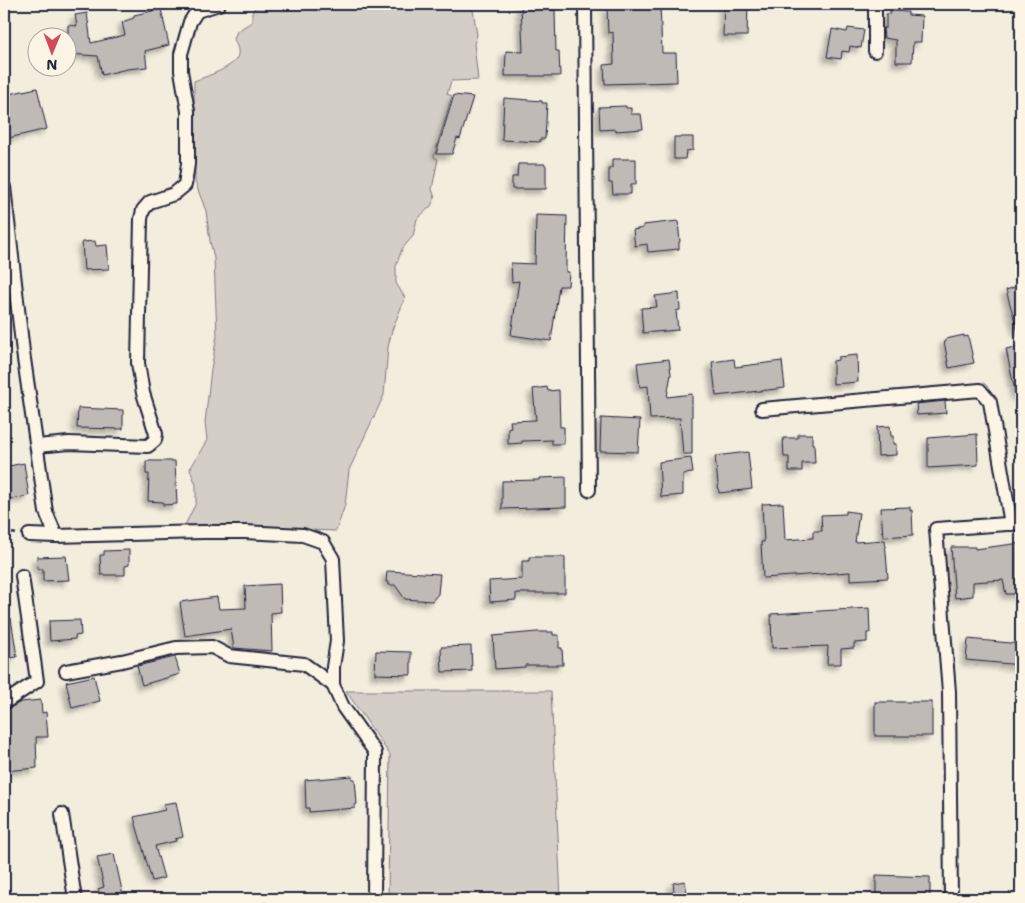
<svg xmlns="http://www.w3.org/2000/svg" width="1025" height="903" font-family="'Shantell Sans',sans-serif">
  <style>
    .green { fill: #d4cfc6; stroke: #7b7880 }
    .building { fill: #bfbab6; stroke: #22223b; filter: url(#shadow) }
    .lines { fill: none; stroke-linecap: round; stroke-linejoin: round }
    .street-casing { stroke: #22223b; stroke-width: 16 }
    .path { stroke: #22223b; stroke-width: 2.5; stroke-dasharray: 4 4; stroke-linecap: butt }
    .street { stroke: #fcf5e5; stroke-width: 12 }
  </style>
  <defs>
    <filter id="shadow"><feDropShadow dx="-4.5" dy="4.5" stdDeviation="2.5" flood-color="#0004"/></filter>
  </defs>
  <rect width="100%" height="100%" fill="#f3edde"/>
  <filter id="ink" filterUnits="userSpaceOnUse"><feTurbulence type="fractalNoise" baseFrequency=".02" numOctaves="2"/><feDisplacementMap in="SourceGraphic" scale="10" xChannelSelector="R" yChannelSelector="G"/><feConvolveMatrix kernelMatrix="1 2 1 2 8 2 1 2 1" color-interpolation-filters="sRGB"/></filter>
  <g filter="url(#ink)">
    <g class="green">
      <path d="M 257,4 L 472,4 L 477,35 L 474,44 L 478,80 L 451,81 L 447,94 L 452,96 L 434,157 L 438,159 L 432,189 L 435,198 L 431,206 L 417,219 L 413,236 L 402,249 L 396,266 L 396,283 L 405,298 L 392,330 L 388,347 L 384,395 L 349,470 L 345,505 L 336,531 L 185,525 L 196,503 L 196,485 L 190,469 L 207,440 L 205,423 L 211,369 L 217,336 L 214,258 L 210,241 L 206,211 L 195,182 L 194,81 C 205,77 236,67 238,55 C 239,49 236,44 234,39 L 237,31 L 252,22 L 252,13 Z"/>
      <path d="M 346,691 L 551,691 L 561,899 L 388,899 L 390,755 Z"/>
    </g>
    <g class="building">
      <path d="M 521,4 L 551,4 L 551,10 L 555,10 L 556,51 L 559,51 L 560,76 L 505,76 L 506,51 L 523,52 Z"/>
      <path d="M 639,4 L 660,4 L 662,53 L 676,53 L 677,82 L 605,84 L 604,65 L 614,64 L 613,32 L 608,33 L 607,8 L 639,7 Z"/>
      <path d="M 724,4 L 748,4 L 747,36 L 723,36 Z"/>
      <path d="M 161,9 L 169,45 L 145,51 L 147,67 L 127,69 L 102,75 L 98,56 L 68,54 L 68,25 L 77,26 L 75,15 L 87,13 L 91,43 L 125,35 L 122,22 L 134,18 L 134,15 Z"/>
      <path d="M 890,11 L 908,12 L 908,15 L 922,16 L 921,42 L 913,42 L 912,62 L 896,62 L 896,40 L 884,38 L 883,28 L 886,28 L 886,14 L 890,14 Z"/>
      <path d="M 848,28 L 864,30 L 861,48 L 850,46 L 849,52 L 842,51 L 841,59 L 827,57 L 832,29 L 847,32 Z"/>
      <path d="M 37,88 L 47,129 L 4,139 L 4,95 Z"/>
      <path d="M 454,95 L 473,97 L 460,139 L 457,138 L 452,154 L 436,154 Z"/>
      <path d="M 504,98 L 542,101 L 542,103 L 547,103 L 545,139 L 540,139 L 540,142 L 502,140 Z"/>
      <path d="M 626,106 L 626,108 L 631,108 L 631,114 L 641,114 L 643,129 L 616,131 L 616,129 L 600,130 L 599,107 Z"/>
      <path d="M 674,137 L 693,137 L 693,150 L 686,151 L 685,159 L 674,159 Z"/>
      <path d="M 612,159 L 636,159 L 636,184 L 631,184 L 631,194 L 613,194 L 612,183 L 609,183 L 609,168 L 612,168 Z"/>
      <path d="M 518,164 L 545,164 L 546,166 L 546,189 L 512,189 L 512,177 L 517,177 Z"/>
      <path d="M 536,215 L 567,216 L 566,265 L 566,272 L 569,272 L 568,286 L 559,286 L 551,341 L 511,335 L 519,281 L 512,282 L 511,263 L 535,264 Z"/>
      <path d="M 678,221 L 680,242 L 679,242 L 679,249 L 648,252 L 647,244 L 635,246 L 633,230 L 643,228 L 643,225 Z"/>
      <path d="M 95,241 L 96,246 L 107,245 L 109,269 L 84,270 L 82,242 Z"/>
      <path d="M 1021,285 L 1021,332 L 1018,332 L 1006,290 Z"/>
      <path d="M 679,293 L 680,310 L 676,311 L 678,330 L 643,333 L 641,308 L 657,307 L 655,296 Z"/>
      <path d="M 964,335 L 964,337 L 968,336 L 974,363 L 949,368 L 944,341 L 946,341 L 946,339 Z"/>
      <path d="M 1021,346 L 1021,395 L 1016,396 L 1006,349 Z"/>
      <path d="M 857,355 L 858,382 L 833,384 L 833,361 L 838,360 L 838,357 Z"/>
      <path d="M 669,359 L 671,374 L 667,397 L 692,394 L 692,454 L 683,454 L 680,418 L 650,419 L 648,386 L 640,387 L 637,363 Z"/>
      <path d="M 734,359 L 735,367 L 782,361 L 785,388 L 716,396 L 712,362 Z"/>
      <path d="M 547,387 L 548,391 L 559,390 L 560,427 L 564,427 L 564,444 L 552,444 L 552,440 L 522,441 L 522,443 L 508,444 L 508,428 L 511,427 L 510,421 L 536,420 L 533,389 Z"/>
      <path d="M 945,401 L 946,413 L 917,415 L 916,404 Z"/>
      <path d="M 78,408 L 123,410 L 123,429 L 77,428 Z"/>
      <path d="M 601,418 L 640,420 L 638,452 L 600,451 Z"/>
      <path d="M 890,426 L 891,436 L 893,436 L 893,444 L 896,444 L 896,455 L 878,456 L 877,427 Z"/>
      <path d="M 798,434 L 812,434 L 812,444 L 814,444 L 815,463 L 802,463 L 802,471 L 789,471 L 789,457 L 784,457 L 783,438 L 798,438 Z"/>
      <path d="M 977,434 L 978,465 L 928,468 L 928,438 Z"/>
      <path d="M 748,452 L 752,489 L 719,493 L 715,456 Z"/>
      <path d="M 691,458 L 693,473 L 683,474 L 683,495 L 661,497 L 659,462 Z"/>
      <path d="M 146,461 L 175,461 L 177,504 L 163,505 L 163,502 L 148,501 L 149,474 L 146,474 Z"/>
      <path d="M 24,463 L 29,496 L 4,500 L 4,467 Z"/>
      <path d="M 566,477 L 566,507 L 502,509 L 502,481 L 539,480 L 539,478 Z"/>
      <path d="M 783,503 L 785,540 L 813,538 L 813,531 L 822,531 L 821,515 L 846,514 L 846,511 L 859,513 L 855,542 L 885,540 L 888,578 L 850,580 L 850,572 L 763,578 L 761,542 L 764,542 L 762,504 Z"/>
      <path d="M 910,507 L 910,511 L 912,510 L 913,535 L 883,537 L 881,508 Z"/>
      <path d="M 1021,543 L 1021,594 L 1006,594 L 1003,580 L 973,582 L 973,596 L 955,598 L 951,547 L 975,547 L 975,549 Z"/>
      <path d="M 129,550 L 129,565 L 125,566 L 125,575 L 101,575 L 100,555 L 104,555 L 104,551 Z"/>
      <path d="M 66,556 L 69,580 L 43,581 L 43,569 L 38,569 L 37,557 Z"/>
      <path d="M 529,557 L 565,557 L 565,593 L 516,593 L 516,600 L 490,602 L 489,581 L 522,579 L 522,561 L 529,561 Z"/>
      <path d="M 387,571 L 440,574 L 438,594 L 432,601 L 405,599 L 395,585 L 389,585 L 389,582 L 386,582 Z"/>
      <path d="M 280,584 L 281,612 L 271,613 L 272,651 L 234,648 L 231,629 L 185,636 L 180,602 L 217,597 L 219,609 L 246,608 L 245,586 Z"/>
      <path d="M 869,608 L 870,633 L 867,633 L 867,642 L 854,643 L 854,648 L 841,649 L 841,664 L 827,664 L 828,646 L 772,648 L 771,614 Z"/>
      <path d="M 4,618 L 11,618 L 17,657 L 4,659 Z"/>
      <path d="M 80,620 L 81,635 L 75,636 L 75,639 L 50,641 L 49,621 Z"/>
      <path d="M 537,632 L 553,632 L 553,635 L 559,635 L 559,648 L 562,648 L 563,665 L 525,665 L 525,667 L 495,669 L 493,636 Z"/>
      <path d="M 968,639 L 1021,644 L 1021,665 L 966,660 Z"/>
      <path d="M 471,646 L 472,671 L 442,672 L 441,647 Z"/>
      <path d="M 376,651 L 411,652 L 411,675 L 375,674 Z"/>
      <path d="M 175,657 L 180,674 L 142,685 L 137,666 Z"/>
      <path d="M 94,676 L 100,701 L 72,708 L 66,682 Z"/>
      <path d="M 41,700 L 42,713 L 46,712 L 48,737 L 36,737 L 37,768 L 4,771 L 4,711 L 21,702 Z"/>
      <rect x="875" y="702" width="57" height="34"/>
      <path d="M 352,776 L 352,779 L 355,779 L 357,804 L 355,805 L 355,808 L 309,812 L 309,808 L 306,808 L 305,780 Z"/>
      <path d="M 176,802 L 183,837 L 175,839 L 176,841 L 155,846 L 164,878 L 152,881 L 134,817 L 165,810 L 163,804 Z"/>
      <path d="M 114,854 L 123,895 L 112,899 L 102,899 L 98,889 L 104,887 L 97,857 Z"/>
      <path d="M 876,875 L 930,877 L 930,899 L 876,899 Z"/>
      <path d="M 685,881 L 688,899 L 675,899 L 673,883 Z"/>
    </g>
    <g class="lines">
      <defs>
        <g id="street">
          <path d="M 585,4 L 589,490"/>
          <path d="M 875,51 L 875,4"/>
          <path d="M 4,187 L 23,352 L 46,512 L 56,536"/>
          <path d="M 762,409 L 980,390 L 990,402 L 1011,524"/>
          <path d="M 37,446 L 69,443 L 148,446 L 155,440 L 156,434 L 143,393 L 138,363 L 141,219 L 143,210 L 150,202 L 174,194 L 185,185 L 188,164 L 188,111 L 181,71 L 181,54 L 190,22 L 197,11 L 219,4"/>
          <path d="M 29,535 L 56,536 L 202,532 L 245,532 L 303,535 L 323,542 L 333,559 L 337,641 L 333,667 L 333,685 L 343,707 L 375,752 L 374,899"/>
          <path d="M 66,671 L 122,661 L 176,648 L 212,647 L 229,656 L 304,664 L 333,685"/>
          <path d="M 4,703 L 37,681 L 22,576"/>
          <path d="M 62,814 L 75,899"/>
          <path d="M 951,899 L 949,692 L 936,529 L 1021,523"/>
        </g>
      </defs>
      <use href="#street" class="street-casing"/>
      <path class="path" d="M 4,532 L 17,534"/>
      <use href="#street" class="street"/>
    </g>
  </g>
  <rect width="1025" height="903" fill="none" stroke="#fcf5e5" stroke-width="20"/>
  <rect x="10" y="10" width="1005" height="883" fill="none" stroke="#22223b" stroke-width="2" filter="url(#ink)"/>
  <g transform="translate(52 52) rotate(181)"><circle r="24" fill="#fcf5e5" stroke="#a5a1a1"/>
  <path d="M0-4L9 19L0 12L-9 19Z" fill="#d1495b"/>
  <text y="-8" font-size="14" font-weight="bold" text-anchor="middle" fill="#22223b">N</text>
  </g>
</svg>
